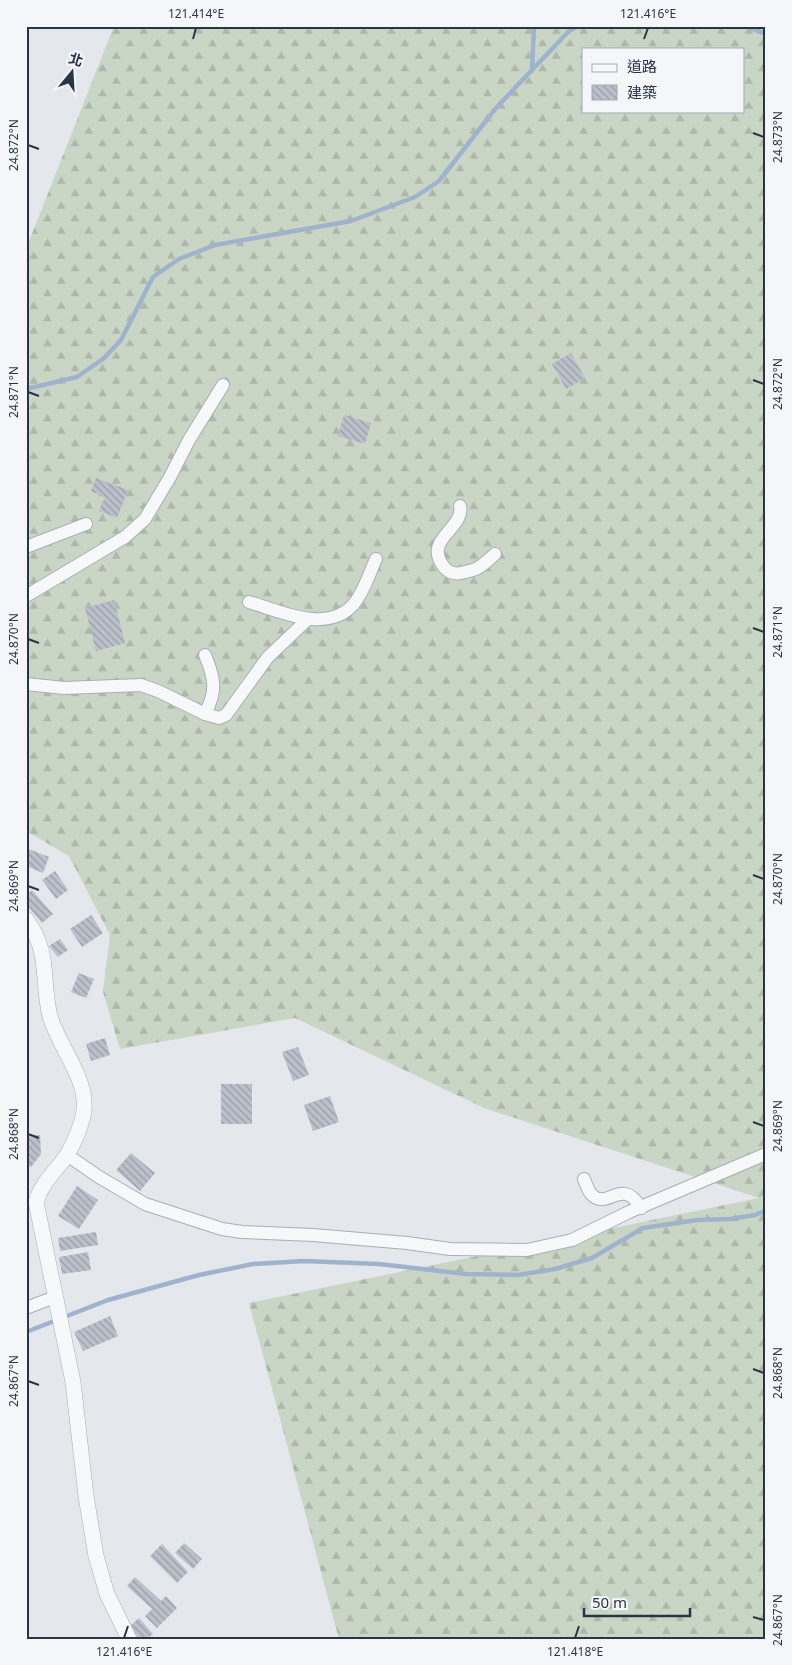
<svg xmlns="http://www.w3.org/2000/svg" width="792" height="1665" font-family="'Noto Sans','Noto Sans TC',sans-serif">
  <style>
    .forest { fill: url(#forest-firs); fill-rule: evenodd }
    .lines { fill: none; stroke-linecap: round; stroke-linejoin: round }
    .stream { stroke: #9fb4cc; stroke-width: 4.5 }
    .building { fill: url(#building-back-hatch) }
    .minor-casing { stroke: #a9aeb7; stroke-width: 14 }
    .tertiary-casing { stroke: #a9aeb7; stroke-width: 16 }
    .minor { stroke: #f7f8fa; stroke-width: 12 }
    .tertiary { stroke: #f7f8fa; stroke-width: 15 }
    .ticks { fill: none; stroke: #2b3445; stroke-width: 2 }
    .neatline { fill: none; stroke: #2b3445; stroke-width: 2 }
    .ticks-label { font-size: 12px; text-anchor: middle; fill: #2b3445 }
  </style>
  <defs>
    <pattern id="forest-firs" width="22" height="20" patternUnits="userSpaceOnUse" patternTransform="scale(1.25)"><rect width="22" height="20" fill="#c9d6c5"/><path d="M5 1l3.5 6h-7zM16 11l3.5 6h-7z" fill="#adb8ab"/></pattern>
    <pattern id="building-back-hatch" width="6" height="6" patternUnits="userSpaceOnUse" patternTransform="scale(1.25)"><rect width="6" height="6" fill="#bbc0ca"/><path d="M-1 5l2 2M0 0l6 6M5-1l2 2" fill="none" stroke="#989da6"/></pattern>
  </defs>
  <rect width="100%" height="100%" fill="#e4e7ec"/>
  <path class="forest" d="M 114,26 L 766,26 L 766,1639 L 339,1639 L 249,1303 L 759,1198 L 484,1108 L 295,1018 L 120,1049 L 103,992 L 110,935 L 69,856 L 26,831 L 26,249 ZM 583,49 L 743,49 L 743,111 L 583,111 Z"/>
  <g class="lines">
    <g class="stream">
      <path d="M 745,26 L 766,34"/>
      <path d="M 532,71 L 534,26"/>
      <path d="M 26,389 L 77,377 L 103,359 L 121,340 L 153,277 L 179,259 L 215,245 L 351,221 L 415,197 L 439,181 L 496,108 L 569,31 L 578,26"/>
      <path d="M 26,1332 L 108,1300 L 199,1275 L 253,1264 L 304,1261 L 379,1264 L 466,1274 L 518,1275 L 555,1269 L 592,1258 L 643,1228 L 697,1220 L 730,1219 L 755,1215 L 766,1210"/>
    </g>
  </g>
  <g class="building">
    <path d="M 571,353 L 585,378 L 566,389 L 552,364 Z"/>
    <path d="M 344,415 L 371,423 L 365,444 L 338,436 Z"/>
    <path d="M 96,478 L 128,490 L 117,518 L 99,511 L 105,497 L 91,491 Z"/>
    <path d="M 114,600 L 125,643 L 96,651 L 85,608 Z"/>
    <path d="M 26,848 L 49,857 L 43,873 L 26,866 Z"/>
    <path d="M 55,871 L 68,890 L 56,899 L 42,880 Z"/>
    <path d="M 32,890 L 53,914 L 42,923 L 26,904 L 26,895 Z"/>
    <path d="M 91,915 L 103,933 L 82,947 L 70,929 Z"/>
    <path d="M 60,939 L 68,950 L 58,957 L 49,946 Z"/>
    <path d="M 79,973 L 94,979 L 86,998 L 71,992 Z"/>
    <path d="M 105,1038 L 110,1055 L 91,1061 L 86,1044 Z"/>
    <path d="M 298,1047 L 309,1075 L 293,1081 L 282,1052 Z"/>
    <rect x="221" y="1084" width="31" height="40"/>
    <path d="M 330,1096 L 339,1122 L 313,1131 L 304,1105 Z"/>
    <path d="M 26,1135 L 40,1135 L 41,1154 L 31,1167 L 26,1167 Z"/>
    <path d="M 131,1153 L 155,1173 L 140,1191 L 116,1170 Z"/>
    <path d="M 77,1186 L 98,1200 L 79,1229 L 58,1216 Z"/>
    <path d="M 96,1232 L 98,1245 L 60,1251 L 58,1238 Z"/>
    <path d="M 88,1252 L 91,1270 L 62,1274 L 59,1257 Z"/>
    <path d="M 110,1316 L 118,1336 L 83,1351 L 74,1332 Z"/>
    <path d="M 184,1543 L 202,1559 L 193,1569 L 175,1553 Z"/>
    <path d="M 162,1544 L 188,1572 L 177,1583 L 150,1556 Z"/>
    <path d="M 135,1577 L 161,1601 L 166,1596 L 177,1608 L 157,1628 L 145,1616 L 152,1609 L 127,1586 Z"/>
    <path d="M 139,1618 L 153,1634 L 147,1639 L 140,1639 L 129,1627 Z"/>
  </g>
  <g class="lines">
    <defs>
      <g id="minor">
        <path d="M 460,506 C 465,529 422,539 444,567 C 452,577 462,573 473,570 C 481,568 488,560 495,554"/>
        <path d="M 26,547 L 86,524"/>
        <path d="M 26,596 L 125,537 L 145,519 L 170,477 L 189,440 L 223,385"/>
        <path d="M 249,602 C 280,611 326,634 353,605 C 364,592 369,574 376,559"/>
        <path d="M 26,684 L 64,688 L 141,685 L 158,691 L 205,714 L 219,718 L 226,715 L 268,657 L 308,619"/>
        <path d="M 205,714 C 217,691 215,679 205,655"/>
        <path d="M 67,1155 L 99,1177 L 145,1204 L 222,1229 L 242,1232 L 313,1235 L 407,1243 L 450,1249 L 527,1250 L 572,1240 L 629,1212 L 766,1154"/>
        <path d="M 584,1179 C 586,1184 588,1190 591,1194 C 608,1212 621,1175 641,1208"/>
        <path d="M 26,1308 L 55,1297"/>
      </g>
      <path id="tertiary" d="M 26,919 C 51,952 41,980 50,1016 C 59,1049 91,1081 83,1116 C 80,1129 74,1143 67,1155 C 56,1171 41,1183 36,1202 L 73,1382 L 86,1496 L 96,1556 L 107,1594 L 129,1639"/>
    </defs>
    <use href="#minor" class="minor-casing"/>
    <use href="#tertiary" class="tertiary-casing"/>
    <use href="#minor" class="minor"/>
    <use href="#tertiary" class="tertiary"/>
  </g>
  <path class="ticks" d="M 193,39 L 196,28M 644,39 L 648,28M 753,133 L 764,137M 28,145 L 39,149M 753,380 L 764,384M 28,392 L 39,396M 753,628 L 764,632M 28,639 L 39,643M 753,875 L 764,879M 28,886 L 39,890M 753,1122 L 764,1126M 28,1134 L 39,1138M 753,1369 L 764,1373M 28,1381 L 39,1385M 753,1617 L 764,1620M 124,1638 L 128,1626M 575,1638 L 579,1626"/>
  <rect width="792" height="1665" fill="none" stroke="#f4f6f9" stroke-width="55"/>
  <rect x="582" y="48" width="162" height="65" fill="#f4f6f9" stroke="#a4a8b1"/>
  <rect x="592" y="64" width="25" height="8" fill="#f7f8fa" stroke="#a4a8b1"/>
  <text x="627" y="72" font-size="15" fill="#2b3445">道路</text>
  <rect x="592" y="85" width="25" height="15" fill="url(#building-back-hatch)" stroke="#a4a8b1"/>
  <text x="627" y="98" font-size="15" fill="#2b3445">建築</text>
  <g transform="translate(72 72) rotate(18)" stroke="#f4f6f9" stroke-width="4" paint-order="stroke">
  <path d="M0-4L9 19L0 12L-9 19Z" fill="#2b3445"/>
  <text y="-8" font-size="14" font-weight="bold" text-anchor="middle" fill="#2b3445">北</text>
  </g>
  <path d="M584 1608v8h106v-8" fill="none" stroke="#2b3445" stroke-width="2.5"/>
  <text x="592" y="1608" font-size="15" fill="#2b3445" stroke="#f4f6f9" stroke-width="4" paint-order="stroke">50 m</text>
  <rect x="28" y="28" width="736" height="1610" class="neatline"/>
  <g class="ticks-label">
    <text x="196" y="18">121.414°E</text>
    <text x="648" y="18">121.416°E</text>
    <text transform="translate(778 137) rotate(-90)" y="4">24.873°N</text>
    <text transform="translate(14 145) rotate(-90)" y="4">24.872°N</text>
    <text transform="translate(778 384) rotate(-90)" y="4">24.872°N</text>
    <text transform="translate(14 392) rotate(-90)" y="4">24.871°N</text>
    <text transform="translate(778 632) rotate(-90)" y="4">24.871°N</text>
    <text transform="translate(14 639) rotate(-90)" y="4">24.870°N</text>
    <text transform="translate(778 879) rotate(-90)" y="4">24.870°N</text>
    <text transform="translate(14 886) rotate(-90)" y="4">24.869°N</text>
    <text transform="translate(778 1126) rotate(-90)" y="4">24.869°N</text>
    <text transform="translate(14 1134) rotate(-90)" y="4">24.868°N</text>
    <text transform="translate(778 1373) rotate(-90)" y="4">24.868°N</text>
    <text transform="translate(14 1381) rotate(-90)" y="4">24.867°N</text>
    <text transform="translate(778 1620) rotate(-90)" y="4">24.867°N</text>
    <text x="124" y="1656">121.416°E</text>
    <text x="575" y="1656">121.418°E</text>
  </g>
</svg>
